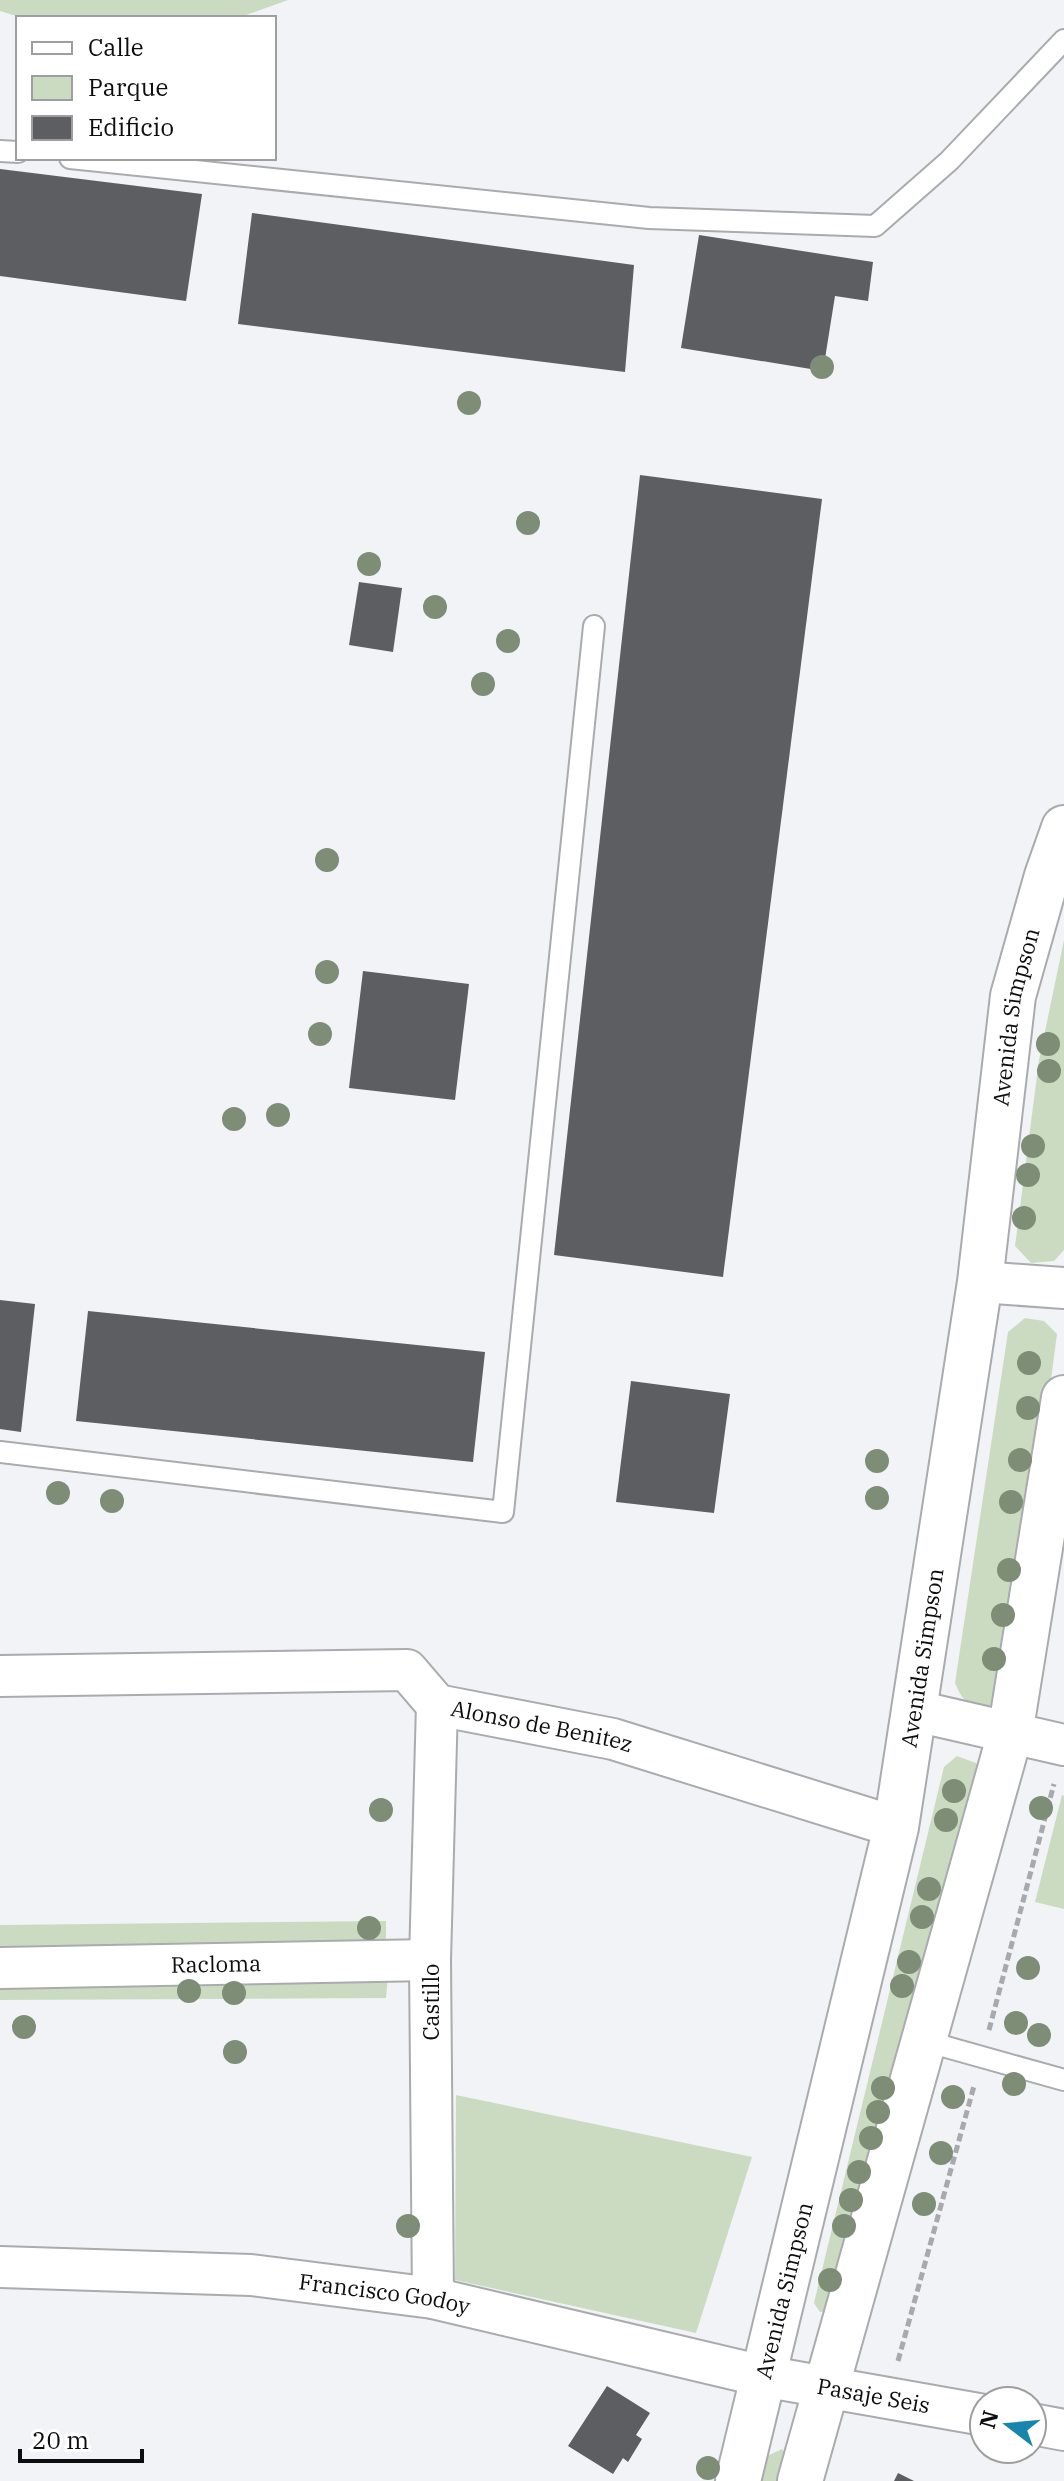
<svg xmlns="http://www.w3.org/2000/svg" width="1064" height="2481" font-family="'IBM Plex Serif',serif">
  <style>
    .green { fill: #cbdbc2 }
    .building { fill: #5c5e61 }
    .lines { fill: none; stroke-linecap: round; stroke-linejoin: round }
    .lane-casing { stroke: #a9abae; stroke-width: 24 }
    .street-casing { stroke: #a9abae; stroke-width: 44 }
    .secondary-casing { stroke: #a9abae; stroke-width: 48 }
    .path { stroke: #a7a9ac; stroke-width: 5; stroke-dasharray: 8 4; stroke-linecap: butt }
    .lane { stroke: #fff; stroke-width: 20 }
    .street { stroke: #fff; stroke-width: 40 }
    .secondary { stroke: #fff; stroke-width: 44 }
    .tree { fill: #7e8d75 }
    .labels { text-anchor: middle; stroke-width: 8; stroke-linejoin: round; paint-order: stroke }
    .street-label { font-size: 22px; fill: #0c0d0e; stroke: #fff }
  </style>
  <rect width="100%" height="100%" fill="#f1f3f7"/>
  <g class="green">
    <path d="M 0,0 L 288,0 L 238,18 L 23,18 L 0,11 Z"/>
    <path d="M 1064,940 L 1064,1250 L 1054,1261 L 1031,1263 L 1015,1246 L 1039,1060 Z"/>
    <path d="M 1025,1318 L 1044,1321 L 1057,1334 L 1010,1691 L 999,1709 C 974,1710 965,1707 955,1683 L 1008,1332 Z"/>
    <path d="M 957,1756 L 976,1763 L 979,1774 L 831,2311 L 820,2312 L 814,2303 L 944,1767 Z"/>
    <path d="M 1062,1795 L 1064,1796 L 1064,1909 L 1035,1902 Z"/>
    <path d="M 386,1921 L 386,1949 L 0,1951 L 0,1925 Z"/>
    <path d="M 388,1975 L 386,1998 L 0,2000 L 0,1978 Z"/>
    <path d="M 456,2095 L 752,2157 L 696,2333 L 455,2280 Z"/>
    <path d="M 782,2449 L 794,2465 L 790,2481 L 760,2481 L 765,2457 Z"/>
  </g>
  <g class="building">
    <path d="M 0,169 L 202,194 L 186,301 L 0,276 Z"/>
    <path d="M 252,213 L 634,265 L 625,372 L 238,324 Z"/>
    <path d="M 699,235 L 873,262 L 868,301 L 835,296 L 823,371 L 681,348 Z"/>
    <path d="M 640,475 L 822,499 L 723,1277 L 554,1255 Z"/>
    <path d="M 359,582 L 402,588 L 393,652 L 349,645 Z"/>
    <path d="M 363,971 L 469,984 L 455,1100 L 349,1088 Z"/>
    <path d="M 0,1300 L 35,1304 L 21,1432 L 0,1429 Z"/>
    <path d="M 88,1311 L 485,1352 L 473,1462 L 76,1421 Z"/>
    <path d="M 631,1381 L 730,1394 L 714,1513 L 616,1502 Z"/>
    <path d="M 607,2386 L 650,2413 L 636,2435 L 642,2439 L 628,2462 L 623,2458 L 613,2474 L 568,2446 Z"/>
    <path d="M 898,2473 L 914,2481 L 894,2481 Z"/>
  </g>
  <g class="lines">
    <defs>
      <g id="lane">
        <path d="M 0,151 L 18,152"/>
        <path d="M 70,158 L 649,218 L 875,226 L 949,161 L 1064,40"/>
        <path d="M 0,1452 L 503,1512 L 594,626"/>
        <path d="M 925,2041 L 1064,2080"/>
      </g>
      <g id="street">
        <path d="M 980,1282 L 1064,1288"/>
        <path id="s1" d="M 0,1676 L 407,1670 L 437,1705 L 613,1739 L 896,1827"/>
        <path d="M 916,1711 L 1064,1745"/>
        <path id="s2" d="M 0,1968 L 430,1960"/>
        <path id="s3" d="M 0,2267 L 251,2275 L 433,2298 L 763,2376 L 984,2415"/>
        <path d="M 433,2298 L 430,1960 L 437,1705"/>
        <path d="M 1032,2424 L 1064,2430"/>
      </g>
      <g id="secondary">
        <path id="s4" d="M 738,2481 L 896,1827 L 980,1282 L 1013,996 L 1047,876 L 1064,828"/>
        <path d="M 800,2481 L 1010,1734 L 1064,1398"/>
      </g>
    </defs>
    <use href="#lane" class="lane-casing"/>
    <use href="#street" class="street-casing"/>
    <use href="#secondary" class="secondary-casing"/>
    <g class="path">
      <path d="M 989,2030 L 1054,1784"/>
      <path d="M 898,2361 L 974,2086"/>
    </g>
    <use href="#lane" class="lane"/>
    <use href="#street" class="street"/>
    <use href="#secondary" class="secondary"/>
  </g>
  <g class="tree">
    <circle cx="822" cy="367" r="12"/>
    <circle cx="469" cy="403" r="12"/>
    <circle cx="528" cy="523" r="12"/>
    <circle cx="369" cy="564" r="12"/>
    <circle cx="435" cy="607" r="12"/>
    <circle cx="508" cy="641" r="12"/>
    <circle cx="483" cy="684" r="12"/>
    <circle cx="327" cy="860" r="12"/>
    <circle cx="327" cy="972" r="12"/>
    <circle cx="320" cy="1034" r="12"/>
    <circle cx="1048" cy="1044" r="12"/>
    <circle cx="1049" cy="1071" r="12"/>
    <circle cx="278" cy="1115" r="12"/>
    <circle cx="234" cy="1119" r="12"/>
    <circle cx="1033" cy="1146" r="12"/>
    <circle cx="1028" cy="1175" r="12"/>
    <circle cx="1024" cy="1218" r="12"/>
    <circle cx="1029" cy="1363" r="12"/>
    <circle cx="1028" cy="1408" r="12"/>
    <circle cx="1020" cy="1460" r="12"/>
    <circle cx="877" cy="1461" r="12"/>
    <circle cx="58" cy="1493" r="12"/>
    <circle cx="877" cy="1498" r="12"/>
    <circle cx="112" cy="1501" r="12"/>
    <circle cx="1011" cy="1502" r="12"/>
    <circle cx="1009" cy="1570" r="12"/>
    <circle cx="1003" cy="1615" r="12"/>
    <circle cx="994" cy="1659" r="12"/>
    <circle cx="954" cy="1791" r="12"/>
    <circle cx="1041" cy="1808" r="12"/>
    <circle cx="381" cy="1810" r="12"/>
    <circle cx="946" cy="1820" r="12"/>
    <circle cx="929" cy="1889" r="12"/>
    <circle cx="922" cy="1917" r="12"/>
    <circle cx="369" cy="1928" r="12"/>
    <circle cx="909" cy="1962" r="12"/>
    <circle cx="1028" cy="1968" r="12"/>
    <circle cx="902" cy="1986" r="12"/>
    <circle cx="189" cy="1991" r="12"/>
    <circle cx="234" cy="1993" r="12"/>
    <circle cx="1016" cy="2023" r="12"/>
    <circle cx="24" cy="2027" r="12"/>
    <circle cx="1039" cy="2035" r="12"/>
    <circle cx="235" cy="2052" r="12"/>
    <circle cx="1014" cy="2084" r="12"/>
    <circle cx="883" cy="2088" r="12"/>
    <circle cx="953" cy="2097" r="12"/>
    <circle cx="878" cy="2112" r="12"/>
    <circle cx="871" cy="2138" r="12"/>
    <circle cx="941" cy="2153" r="12"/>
    <circle cx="859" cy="2172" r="12"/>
    <circle cx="851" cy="2200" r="12"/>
    <circle cx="924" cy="2204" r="12"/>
    <circle cx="408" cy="2226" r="12"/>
    <circle cx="844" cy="2226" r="12"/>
    <circle cx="830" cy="2280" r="12"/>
    <circle cx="708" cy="2468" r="12"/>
  </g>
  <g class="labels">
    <g class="street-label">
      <text dy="8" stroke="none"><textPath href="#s4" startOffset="1492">Avenida Simpson</textPath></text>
      <text dy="8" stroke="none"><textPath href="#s4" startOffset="844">Avenida Simpson</textPath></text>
      <text dy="8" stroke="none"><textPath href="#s1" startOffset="560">Alonso de Benitez</textPath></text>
      <text dy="8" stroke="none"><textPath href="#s2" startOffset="216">Racloma</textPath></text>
      <text transform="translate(431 2002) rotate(-90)" y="8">Castillo</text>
      <text dy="8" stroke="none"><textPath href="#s4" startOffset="196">Avenida Simpson</textPath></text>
      <text dy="8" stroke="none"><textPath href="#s3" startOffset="386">Francisco Godoy</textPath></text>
      <text dy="8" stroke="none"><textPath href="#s3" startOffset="886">Pasaje Seis</textPath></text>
    </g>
  </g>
  <rect x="16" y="16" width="260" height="144" fill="#ffffff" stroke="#9e9e9f" stroke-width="2"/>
  <rect x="32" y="42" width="40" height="12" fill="#ffffff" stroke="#9e9e9f" stroke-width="2"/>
  <text x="88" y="56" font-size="24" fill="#0c0d0e">Calle</text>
  <rect x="32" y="76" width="40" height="24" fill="#cbdbc2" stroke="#9e9e9f" stroke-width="2"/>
  <text x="88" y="96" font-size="24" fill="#0c0d0e">Parque</text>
  <rect x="32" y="116" width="40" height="24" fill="#5c5e61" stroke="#9e9e9f" stroke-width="2"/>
  <text x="88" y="136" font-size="24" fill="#0c0d0e">Edificio</text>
  <g transform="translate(1008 2425) rotate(286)"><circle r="38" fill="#ffffff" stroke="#9e9e9f" stroke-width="2"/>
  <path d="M0-6L14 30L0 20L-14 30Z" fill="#1885ac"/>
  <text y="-12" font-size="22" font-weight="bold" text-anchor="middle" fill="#0c0d0e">N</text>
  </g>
  <path d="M20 2449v12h122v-12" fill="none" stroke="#0c0d0e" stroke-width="4"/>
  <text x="32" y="2449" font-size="24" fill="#0c0d0e" stroke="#ffffff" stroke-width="6" paint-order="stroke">20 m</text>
</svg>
